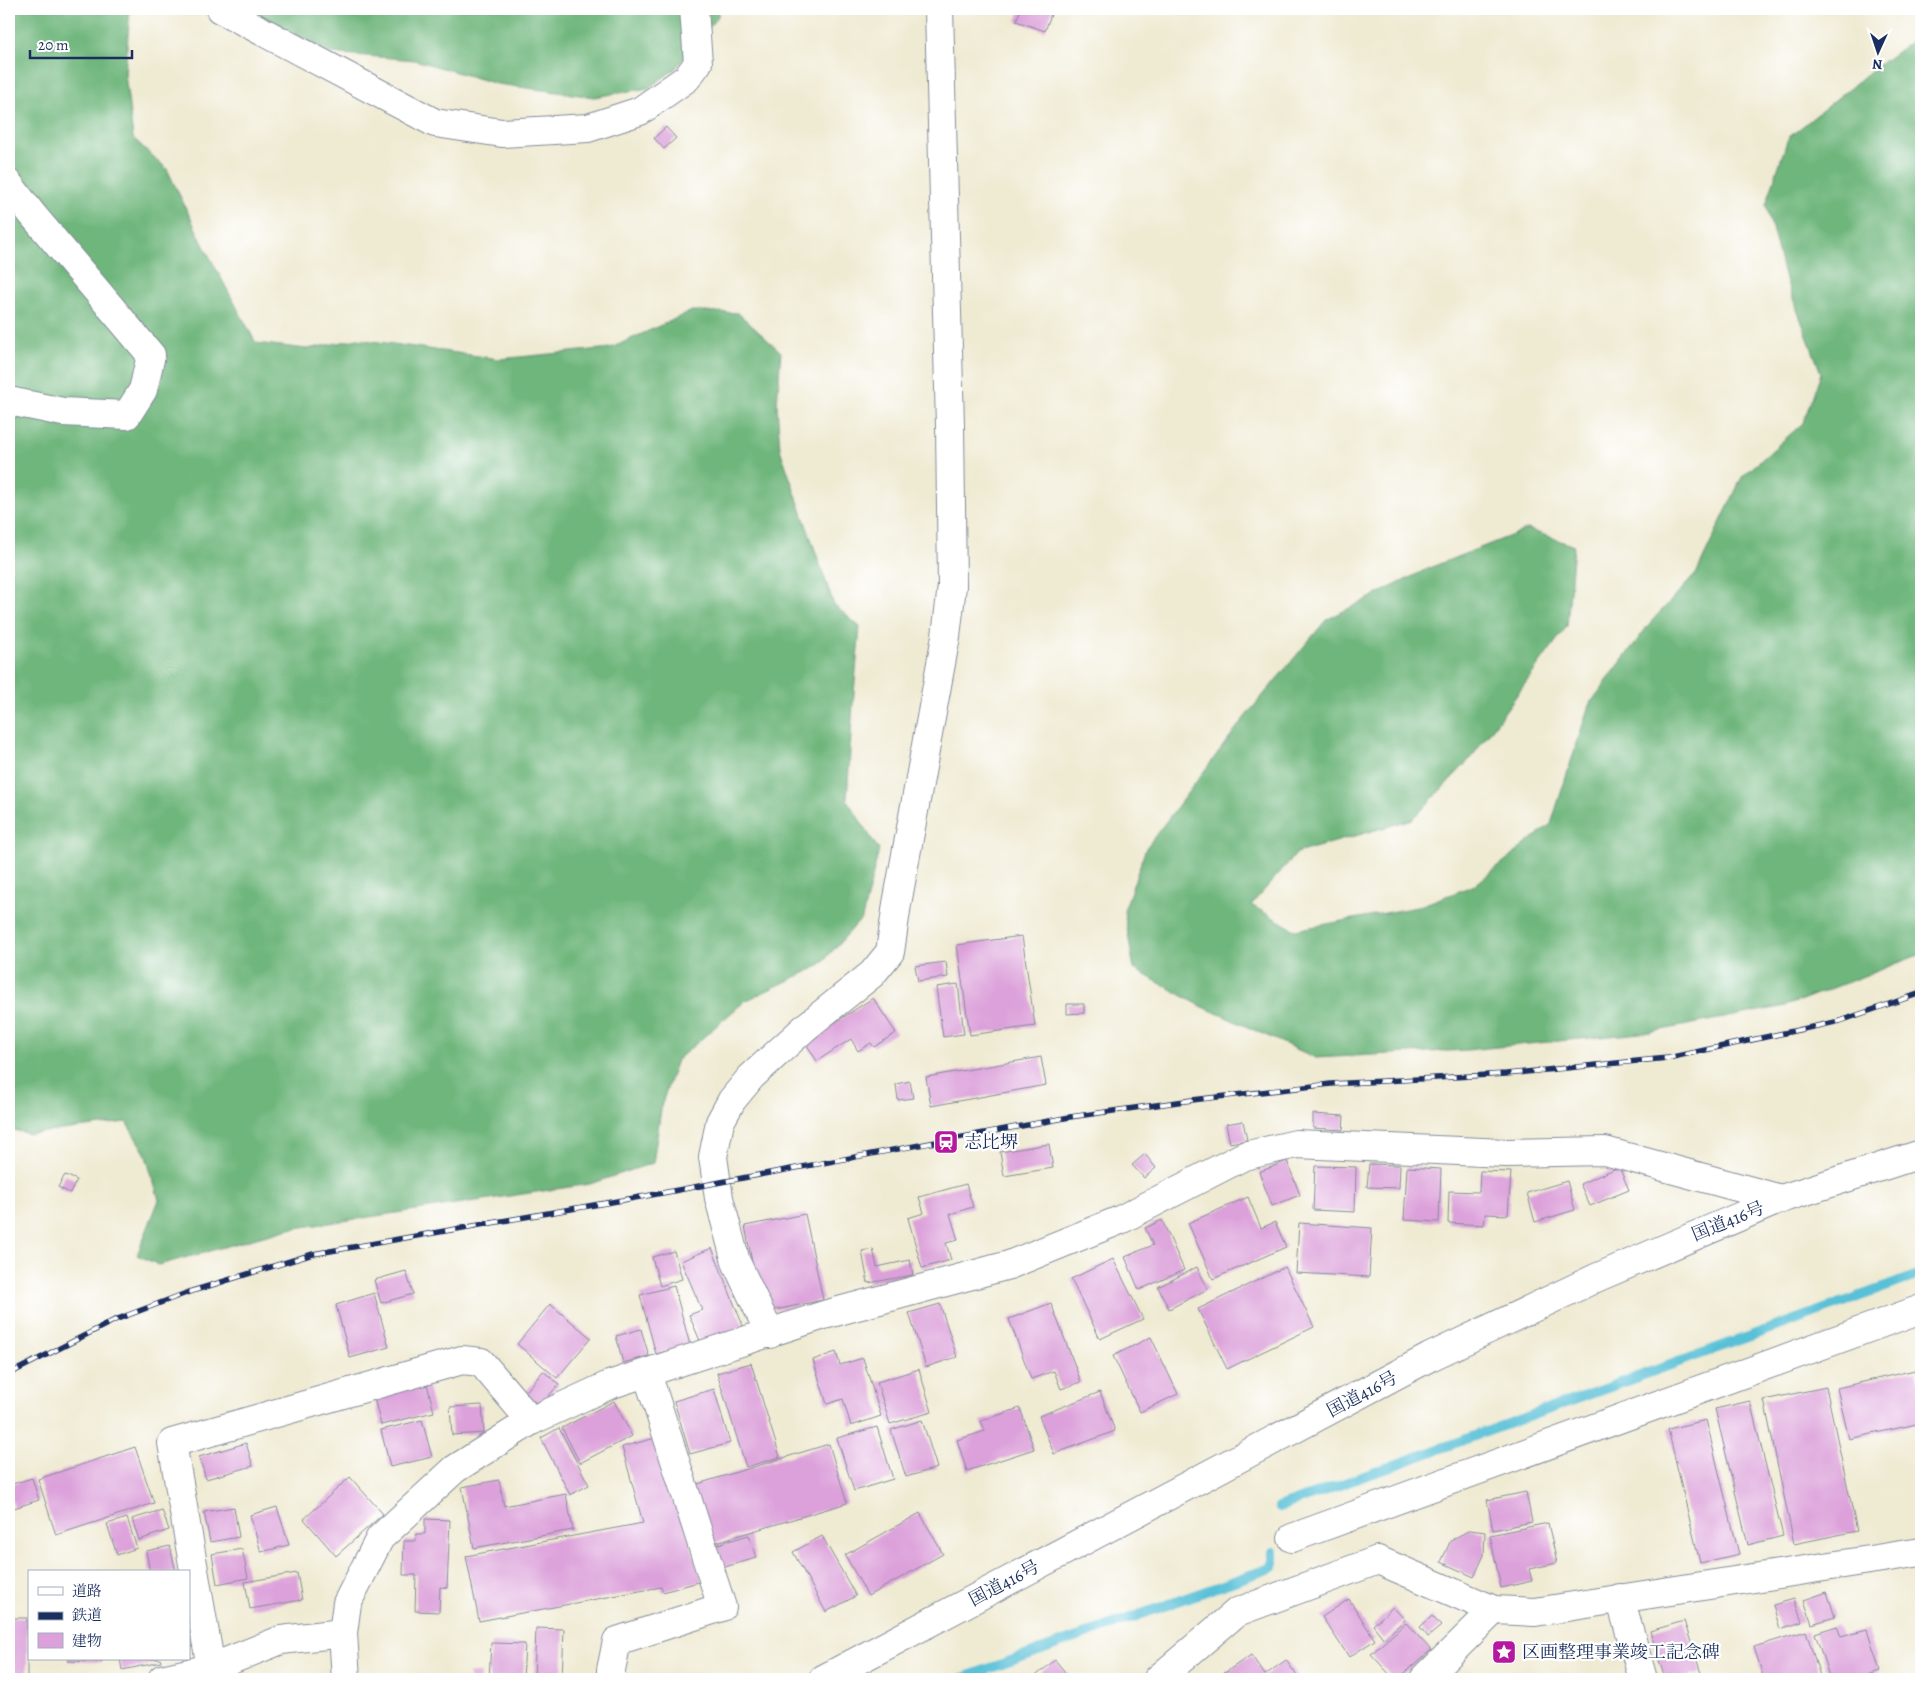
<svg xmlns="http://www.w3.org/2000/svg" width="1930" height="1688" font-family="Alegreya,'Noto Serif JP',serif">
  <style>
    .forest { fill: #6eb67b; stroke: #44726c }
    .lines { fill: none; stroke-linecap: round; stroke-linejoin: round }
    .stream { stroke: #59c0d7; stroke-width: 10 }
    .building { fill: #dca1da }
    .minor-casing { stroke: #858c98; stroke-width: 30 }
    .highway-casing { stroke: #858c98; stroke-width: 30 }
    .minor { stroke: #fff; stroke-width: 28 }
    .highway { stroke: #fff; stroke-width: 28 }
    .rail-casing { stroke: #1b2f5e; stroke-width: 5.5 }
    .rail { stroke: #fff; stroke-width: 4; stroke-dasharray: 11; stroke-linecap: butt }
    .labels { text-anchor: middle; stroke-width: 4.5; stroke-linejoin: round; paint-order: stroke }
    .poi-label { font-size: 18px; fill: #1b2f5e; stroke: #fff; text-anchor: start }
    .street-label { font-size: 18px; fill: #1b2f5e; stroke: #fff }
  </style>
  <rect width="100%" height="100%" fill="#fff"/>
  <filter id="ink" filterUnits="userSpaceOnUse"><feTurbulence type="fractalNoise" baseFrequency=".02" numOctaves="2"/><feDisplacementMap in="SourceGraphic" scale="10" xChannelSelector="R" yChannelSelector="G"/><feConvolveMatrix kernelMatrix="1 2 1 2 8 2 1 2 1" color-interpolation-filters="sRGB"/></filter>
  <filter id="wash" filterUnits="userSpaceOnUse"><feTurbulence type="fractalNoise" baseFrequency=".0096" numOctaves="4" result="noise"/><feDisplacementMap in="SourceGraphic" scale="20" xChannelSelector="R" yChannelSelector="G"/><feGaussianBlur stdDeviation="1.12" result="paint"/><feColorMatrix in="noise" values="0 0 0 0 0 0 0 0 0 0 0 0 0 0 0 0 0 1.4 0 .05"/><feComposite in="paint" operator="in"/></filter>
  <g filter="url(#wash)">
    <rect width="100%" height="100%" fill="#efead2"/>
    <g class="forest">
      <path d="M 9,9 L 130,9 L 125,74 L 133,138 L 167,169 L 206,250 L 256,343 L 307,349 L 358,339 L 499,359 L 611,348 L 692,311 L 738,313 L 781,352 L 777,404 L 780,449 L 834,605 L 860,627 L 853,704 L 847,800 L 879,850 L 862,918 L 819,966 L 745,1001 L 677,1060 L 662,1103 L 653,1163 L 590,1184 L 289,1229 L 159,1265 L 137,1255 L 159,1200 L 145,1153 L 126,1122 L 30,1134 L 9,1129 Z"/>
      <path d="M 250,9 L 719,9 L 718,16 L 675,69 L 649,88 L 594,97 L 497,84 L 415,60 L 330,53 L 261,16 Z"/>
      <path d="M 1921,34 L 1921,954 L 1786,1006 L 1651,1032 L 1467,1050 L 1316,1058 L 1201,1006 L 1134,969 L 1124,911 L 1146,848 L 1245,717 L 1326,620 L 1429,568 L 1528,529 L 1574,546 L 1567,626 L 1471,758 L 1413,819 L 1297,853 L 1251,905 L 1295,930 L 1417,907 L 1475,885 L 1551,824 L 1589,705 L 1650,623 L 1696,574 L 1742,477 L 1803,423 L 1821,373 L 1784,275 L 1766,205 L 1788,138 L 1872,70 Z"/>
    </g>
    <g class="lines">
      <g class="stream">
        <path d="M 1279,1507 L 1921,1274"/>
        <path d="M 960,1679 L 1273,1567 L 1273,1552"/>
      </g>
    </g>
    <g id="blocks">
      <g class="building">
        <path d="M 1021,9 L 1053,9 L 1045,31 L 1016,21 Z"/>
        <path d="M 666,127 L 676,138 L 664,149 L 654,138 Z"/>
        <path d="M 1022,936 L 1035,1026 L 970,1035 L 957,945 Z"/>
        <path d="M 946,962 L 948,977 L 918,981 L 915,966 Z"/>
        <path d="M 958,984 L 964,1034 L 943,1037 L 936,987 Z"/>
        <path d="M 873,998 L 896,1033 L 874,1047 L 871,1043 L 858,1051 L 851,1039 L 817,1061 L 805,1042 Z"/>
        <path d="M 1067,1004 L 1084,1004 L 1084,1013 L 1067,1014 Z"/>
        <path d="M 1041,1057 L 1046,1085 L 931,1106 L 926,1077 Z"/>
        <path d="M 910,1081 L 913,1098 L 898,1100 L 896,1084 Z"/>
        <path d="M 1313,1114 L 1344,1116 L 1343,1130 L 1313,1128 Z"/>
        <path d="M 1243,1121 L 1247,1140 L 1230,1143 L 1226,1124 Z"/>
        <path d="M 1049,1144 L 1053,1168 L 1004,1176 L 1000,1152 Z"/>
        <path d="M 1145,1154 L 1156,1168 L 1144,1178 L 1132,1165 Z"/>
        <path d="M 1287,1161 L 1300,1195 L 1272,1206 L 1259,1172 Z"/>
        <path d="M 1369,1164 L 1400,1165 L 1399,1188 L 1367,1187 Z"/>
        <path d="M 1315,1166 L 1356,1167 L 1355,1212 L 1313,1210 Z"/>
        <path d="M 1407,1167 L 1441,1169 L 1439,1222 L 1404,1220 Z"/>
        <path d="M 1619,1167 L 1629,1190 L 1590,1206 L 1580,1184 Z"/>
        <path d="M 1480,1171 L 1511,1172 L 1508,1215 L 1485,1214 L 1484,1225 L 1448,1223 L 1449,1191 L 1479,1192 Z"/>
        <path d="M 65,1175 L 77,1180 L 70,1193 L 58,1187 Z"/>
        <path d="M 1567,1181 L 1575,1210 L 1535,1222 L 1527,1193 Z"/>
        <path d="M 966,1184 L 973,1207 L 950,1214 L 958,1240 L 946,1243 L 951,1260 L 922,1268 L 908,1218 L 924,1213 L 919,1197 Z"/>
        <path d="M 1248,1197 L 1261,1228 L 1275,1222 L 1286,1247 L 1213,1279 L 1188,1223 Z"/>
        <path d="M 805,1214 L 823,1300 L 775,1310 L 758,1293 L 745,1226 Z"/>
        <path d="M 1162,1220 L 1184,1270 L 1139,1290 L 1125,1257 L 1153,1245 L 1145,1228 Z"/>
        <path d="M 1299,1223 L 1372,1228 L 1369,1277 L 1296,1273 Z"/>
        <path d="M 712,1248 L 743,1326 L 701,1343 L 689,1315 L 702,1310 L 681,1261 Z"/>
        <path d="M 873,1249 L 877,1267 L 910,1260 L 913,1275 L 868,1283 L 862,1251 Z"/>
        <path d="M 674,1251 L 682,1279 L 660,1286 L 652,1257 Z"/>
        <path d="M 1113,1259 L 1143,1319 L 1100,1339 L 1071,1279 Z"/>
        <path d="M 1197,1267 L 1208,1289 L 1169,1309 L 1158,1287 Z"/>
        <path d="M 1285,1267 L 1314,1327 L 1227,1369 L 1198,1309 Z"/>
        <path d="M 406,1271 L 413,1294 L 381,1303 L 374,1280 Z"/>
        <path d="M 674,1286 L 690,1345 L 656,1354 L 640,1295 Z"/>
        <path d="M 374,1293 L 389,1347 L 350,1358 L 336,1305 Z"/>
        <path d="M 1051,1303 L 1081,1382 L 1061,1389 L 1054,1371 L 1031,1379 L 1009,1319 Z"/>
        <path d="M 550,1304 L 591,1338 L 557,1378 L 517,1344 Z"/>
        <path d="M 940,1304 L 957,1357 L 926,1367 L 909,1313 Z"/>
        <path d="M 641,1329 L 649,1356 L 623,1363 L 616,1336 Z"/>
        <path d="M 1151,1337 L 1178,1394 L 1140,1412 L 1113,1356 Z"/>
        <path d="M 836,1352 L 840,1365 L 863,1358 L 881,1416 L 851,1426 L 843,1399 L 827,1404 L 813,1360 Z"/>
        <path d="M 751,1363 L 780,1457 L 746,1467 L 717,1373 Z"/>
        <path d="M 919,1369 L 932,1412 L 890,1424 L 877,1382 Z"/>
        <path d="M 1915,1370 L 1921,1398 L 1921,1423 L 1849,1439 L 1837,1388 Z"/>
        <path d="M 543,1371 L 559,1384 L 540,1406 L 524,1394 Z"/>
        <path d="M 426,1380 L 434,1412 L 381,1425 L 373,1394 Z"/>
        <path d="M 1826,1387 L 1857,1531 L 1794,1544 L 1764,1400 Z"/>
        <path d="M 714,1389 L 730,1443 L 690,1454 L 674,1401 Z"/>
        <path d="M 1100,1392 L 1115,1431 L 1054,1454 L 1039,1416 Z"/>
        <path d="M 614,1401 L 632,1436 L 580,1463 L 562,1428 Z"/>
        <path d="M 1750,1401 L 1783,1536 L 1748,1545 L 1715,1409 Z"/>
        <path d="M 482,1405 L 484,1433 L 452,1435 L 450,1407 Z"/>
        <path d="M 1020,1408 L 1034,1449 L 967,1471 L 957,1440 L 985,1431 L 981,1421 Z"/>
        <path d="M 422,1420 L 432,1457 L 390,1467 L 381,1430 Z"/>
        <path d="M 922,1420 L 937,1468 L 906,1477 L 891,1430 Z"/>
        <path d="M 1706,1420 L 1739,1554 L 1700,1563 L 1668,1429 Z"/>
        <path d="M 877,1427 L 893,1479 L 854,1491 L 837,1438 Z"/>
        <path d="M 559,1428 L 589,1485 L 570,1495 L 541,1438 Z"/>
        <path d="M 659,1437 L 702,1581 L 663,1592 L 661,1587 L 479,1621 L 466,1556 L 643,1523 L 622,1447 Z"/>
        <path d="M 246,1443 L 253,1466 L 206,1479 L 199,1457 Z"/>
        <path d="M 829,1444 L 847,1503 L 710,1544 L 691,1486 Z"/>
        <path d="M 135,1447 L 154,1503 L 56,1535 L 38,1479 Z"/>
        <path d="M 350,1477 L 383,1514 L 336,1556 L 304,1519 Z"/>
        <path d="M 32,1478 L 39,1500 L 14,1508 L 9,1492 L 9,1485 Z"/>
        <path d="M 499,1480 L 504,1506 L 566,1494 L 573,1530 L 474,1548 L 462,1487 Z"/>
        <path d="M 1526,1492 L 1532,1522 L 1493,1530 L 1487,1500 Z"/>
        <path d="M 234,1507 L 239,1537 L 210,1542 L 204,1512 Z"/>
        <path d="M 277,1507 L 289,1545 L 261,1552 L 250,1515 Z"/>
        <path d="M 162,1510 L 169,1530 L 139,1540 L 132,1519 Z"/>
        <path d="M 920,1513 L 943,1554 L 868,1596 L 845,1555 Z"/>
        <path d="M 127,1518 L 137,1548 L 117,1555 L 107,1524 Z"/>
        <path d="M 425,1519 L 450,1520 L 447,1588 L 440,1587 L 439,1612 L 415,1611 L 416,1575 L 403,1575 L 404,1541 L 415,1541 L 416,1534 L 425,1534 Z"/>
        <path d="M 1548,1523 L 1557,1563 L 1529,1569 L 1532,1581 L 1501,1588 L 1490,1535 Z"/>
        <path d="M 1470,1530 L 1485,1532 L 1484,1555 L 1474,1577 L 1441,1562 L 1451,1540 Z"/>
        <path d="M 749,1535 L 756,1558 L 718,1569 L 711,1546 Z"/>
        <path d="M 822,1536 L 856,1596 L 826,1612 L 793,1552 Z"/>
        <path d="M 170,1546 L 176,1572 L 150,1572 L 146,1551 Z"/>
        <path d="M 242,1549 L 248,1578 L 217,1584 L 212,1554 Z"/>
        <path d="M 297,1573 L 302,1600 L 250,1609 L 245,1582 Z"/>
        <path d="M 1827,1592 L 1835,1617 L 1812,1624 L 1804,1600 Z"/>
        <path d="M 1349,1599 L 1375,1640 L 1349,1657 L 1322,1617 Z"/>
        <path d="M 1794,1599 L 1802,1622 L 1780,1629 L 1773,1605 Z"/>
        <path d="M 1393,1607 L 1405,1620 L 1384,1639 L 1373,1625 Z"/>
        <path d="M 1432,1616 L 1441,1626 L 1428,1637 L 1420,1627 Z"/>
        <rect x="9" y="1618" width="18" height="61"/>
        <path d="M 1684,1621 L 1701,1673 L 1682,1679 L 1665,1679 L 1650,1631 Z"/>
        <path d="M 1406,1623 L 1431,1650 L 1398,1679 L 1394,1679 L 1371,1654 Z"/>
        <path d="M 1837,1626 L 1841,1637 L 1867,1630 L 1880,1671 L 1853,1679 L 1830,1679 L 1815,1633 Z"/>
        <path d="M 536,1628 L 564,1629 L 562,1679 L 534,1679 Z"/>
        <path d="M 1806,1631 L 1821,1679 L 1764,1679 L 1754,1647 Z"/>
        <path d="M 491,1643 L 525,1644 L 523,1679 L 489,1679 Z"/>
        <path d="M 1251,1655 L 1265,1675 L 1286,1660 L 1299,1679 L 1222,1679 L 1220,1676 Z"/>
        <path d="M 68,1659 L 102,1659 L 102,1662 L 68,1661 Z"/>
        <path d="M 120,1659 L 160,1659 L 161,1662 L 122,1670 Z"/>
        <path d="M 1055,1660 L 1071,1679 L 1032,1679 Z"/>
        <rect x="469" y="1673" width="12" height="6"/>
      </g>
    </g>
  </g>
  <g filter="url(#ink)">
    <use href="#blocks" fill-opacity="0" stroke="#858c98" stroke-width="1"/>
    <g class="lines">
      <defs>
        <g id="minor">
          <path d="M 220,9 L 435,123 L 502,133 L 588,128 L 640,111 L 687,78 L 698,63 L 694,9"/>
          <path d="M 9,184 L 32,214 L 151,355 L 143,390 L 127,415 L 63,412 L 9,401"/>
          <path d="M 770,1334 L 736,1262 L 719,1198 L 713,1157 L 720,1122 L 732,1100 L 751,1077 L 807,1026 L 872,974 L 890,952 L 897,904 L 946,636 L 952,586 L 950,426 L 939,9"/>
          <path d="M 1292,1538 L 1921,1309"/>
          <path d="M 1620,1598 L 1643,1679"/>
          <path d="M 343,1633 L 346,1679"/>
          <path d="M 211,1668 L 172,1443 L 462,1360 L 481,1362 L 531,1421"/>
          <path d="M 162,1679 L 211,1668 L 281,1640 L 343,1633 L 347,1603 L 380,1538 L 455,1469 L 531,1421 L 609,1385 L 824,1315 L 1009,1265 L 1120,1220 L 1244,1156 L 1296,1144 L 1506,1153 L 1605,1151 L 1781,1199"/>
          <path d="M 611,1679 L 611,1670 L 617,1641 L 722,1607 L 647,1373"/>
          <path d="M 1158,1679 L 1237,1612 L 1378,1560 L 1494,1610 L 1535,1612 L 1921,1552"/>
          <path d="M 1424,1679 L 1494,1610"/>
        </g>
        <path id="highway" d="M 823,1679 L 1430,1357 L 1596,1278 L 1781,1199 L 1921,1154"/>
      </defs>
      <use href="#minor" class="minor-casing"/>
      <use href="#highway" class="highway-casing"/>
      <use href="#minor" class="minor"/>
      <use href="#highway" class="highway"/>
      <defs>
        <path id="rail" d="M 9,1374 L 115,1320 L 189,1292 L 313,1254 L 646,1196 L 1070,1117 L 1192,1100 L 1331,1084 L 1506,1074 L 1668,1058 L 1840,1021 L 1921,993"/>
      </defs>
      <use href="#rail" class="rail-casing"/>
      <use href="#rail" class="rail"/>
    </g>
  </g>
  <defs>
    <symbol id="station-square" viewBox="-11 -11 22 22"><rect x="-9" y="-9" width="18" height="18" rx="4" fill="#b5179e" stroke="#fff"/><path d="M-3-6H3Q5-6 5-4V2Q5 4 3 4L4.5 6H3L1.5 4h-3L-3 6H-4.5L-3 4Q-5 4-5 2V-4Q-5-6-3-6ZM-3.5-4v3h7v-3ZM-3.5 1v1.5H-2V1ZM2 1v1.5H3.5V1Z" fill="#fff"/></symbol>
    <symbol id="sight-square" viewBox="-11 -11 22 22"><rect x="-9" y="-9" width="18" height="18" rx="4" fill="#b5179e" stroke="#fff"/><path d="M0-6L1.8-2.2L6-1.7L2.9 1.2L3.7 5.4L0 3.3L-3.7 5.4L-2.9 1.2L-6-1.7L-1.8-2.2Z" fill="#fff"/></symbol>
  </defs>
  <g fill-rule="evenodd">
    <use href="#station-square" x="932" y="1128" width="28" height="28"/>
    <use href="#sight-square" x="1490" y="1638" width="28" height="28"/>
  </g>
  <g class="labels">
    <g class="poi-label">
      <text x="964" y="1148">志比堺</text>
      <text x="1522" y="1658">区画整理事業竣工記念碑</text>
    </g>
    <g class="street-label">
      <text transform="translate(1728 1221) rotate(-22)" y="6">国道416号</text>
      <text transform="translate(1362 1394) rotate(-28)" y="6">国道416号</text>
      <text transform="translate(1004 1583) rotate(-28)" y="6">国道416号</text>
    </g>
  </g>
  <rect width="1930" height="1688" fill="none" stroke="#fff" stroke-width="30"/>
  <rect x="28" y="1570" width="162" height="90" fill="#ffffff" stroke="#a4acbf"/>
  <rect x="38" y="1587" width="25" height="8" fill="#ffffff" stroke="#a4acbf"/>
  <text x="72" y="1596" font-size="15" fill="#1b2f5e">道路</text>
  <rect x="38" y="1612" width="25" height="8" fill="#1b2f5e" stroke="#a4acbf"/>
  <text x="72" y="1620" font-size="15" fill="#1b2f5e">鉄道</text>
  <rect x="38" y="1633" width="25" height="15" fill="#dca1da" stroke="#a4acbf"/>
  <text x="72" y="1646" font-size="15" fill="#1b2f5e">建物</text>
  <g transform="translate(1878 52) rotate(183)" stroke="#ffffff" stroke-width="4" paint-order="stroke">
  <path d="M0-4L9 19L0 12L-9 19Z" fill="#1b2f5e"/>
  <text y="-8" font-size="14" font-weight="bold" text-anchor="middle" fill="#1b2f5e">N</text>
  </g>
  <path d="M30 50v8h102v-8" fill="none" stroke="#1b2f5e" stroke-width="2.5"/>
  <text x="38" y="50" font-size="15" fill="#1b2f5e" stroke="#ffffff" stroke-width="4" paint-order="stroke">20 m</text>
</svg>
